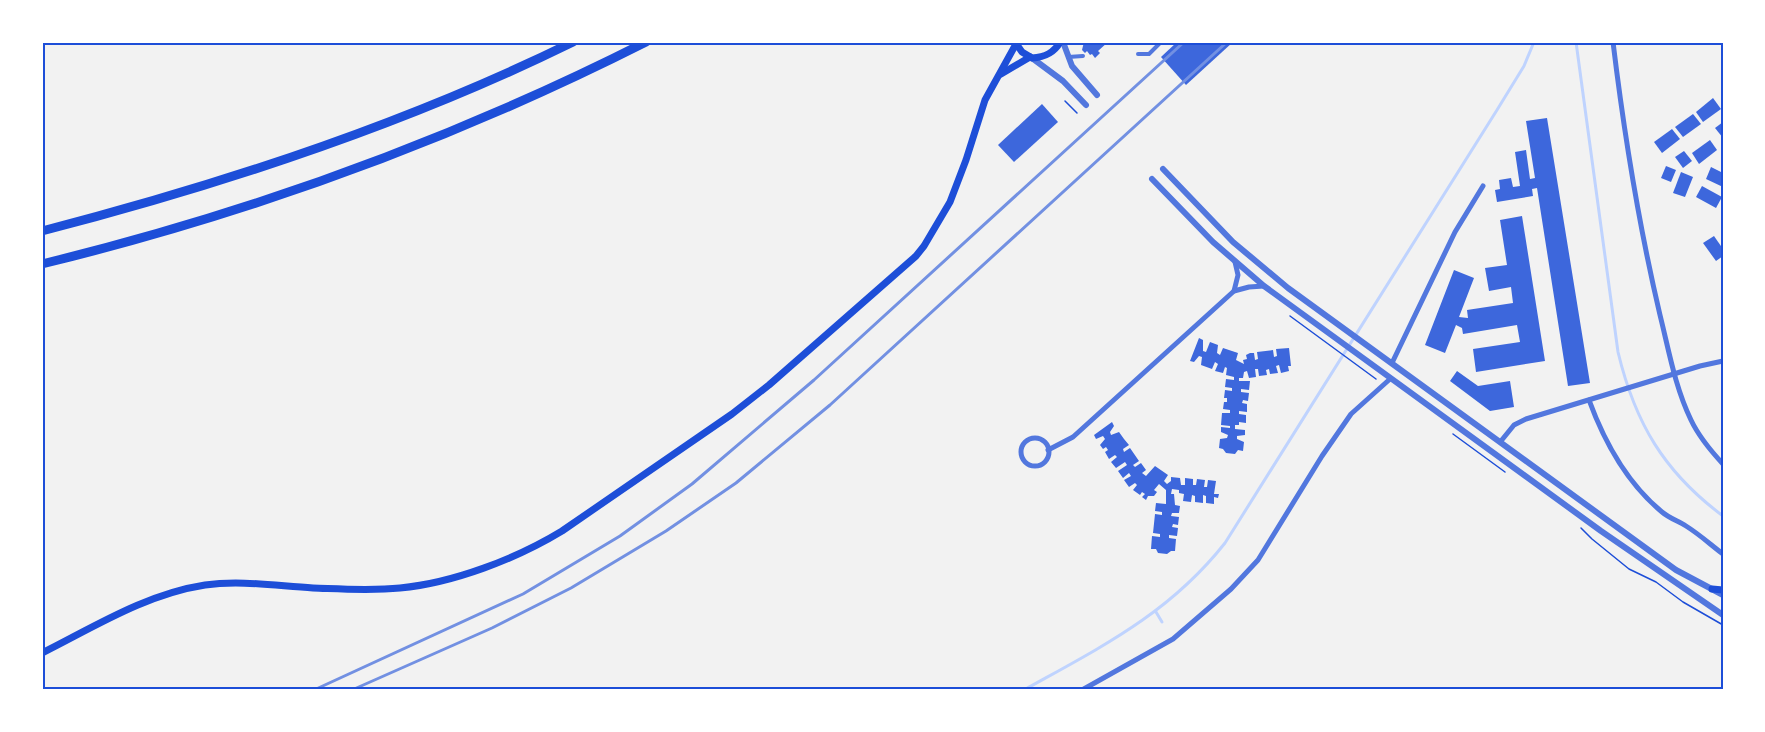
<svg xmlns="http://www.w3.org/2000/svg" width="1765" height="732" font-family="Poppins,sans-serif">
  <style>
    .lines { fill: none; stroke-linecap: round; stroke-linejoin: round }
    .stream { stroke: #bfd3fe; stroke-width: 3 }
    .building { fill: #3d67dc }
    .path { stroke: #1d4ed8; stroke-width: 1.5 }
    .pedestrian { stroke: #5277de; stroke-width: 4 }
    .minor { stroke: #5277de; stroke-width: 5 }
    .tertiary { stroke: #5277de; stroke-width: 6 }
    .secondary { stroke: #1d4ed8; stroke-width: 7 }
    .motorway { stroke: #1d4ed8; stroke-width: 9 }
    .rail { stroke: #7290e2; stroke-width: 3 }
    .neatline { fill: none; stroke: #1d4ed8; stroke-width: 2 }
  </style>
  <rect width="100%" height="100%" fill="#f2f2f2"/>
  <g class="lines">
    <g class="stream">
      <path d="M 1576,42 L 1618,352 C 1635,423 1664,472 1723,516"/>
      <path d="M 1156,612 L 1162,622"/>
      <path d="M 1024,690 C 1101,647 1169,614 1225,543 L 1497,110 L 1524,66 L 1534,42"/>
    </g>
  </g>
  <g class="building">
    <path d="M 1084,42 L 1108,42 L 1098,51 L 1100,53 L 1095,58 L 1092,54 L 1090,55 L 1087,51 L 1085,53 L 1082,50 Z"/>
    <path d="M 1177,42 L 1233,42 L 1186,85 L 1161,57 Z"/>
    <path d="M 1713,98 L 1721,109 L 1703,122 L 1696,112 Z"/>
    <path d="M 1042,104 L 1058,122 L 1014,162 L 998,145 Z"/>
    <path d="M 1693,114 L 1701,124 L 1683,137 L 1675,127 Z"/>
    <path d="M 1547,118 L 1590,383 L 1568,386 L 1537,188 L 1532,189 L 1533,196 L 1497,202 L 1495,190 L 1500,189 L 1499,180 L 1511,178 L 1513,187 L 1520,186 L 1515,152 L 1526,150 L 1530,179 L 1535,178 L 1526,121 Z"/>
    <path d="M 1723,122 L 1723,138 L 1715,128 Z"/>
    <path d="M 1672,129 L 1680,139 L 1662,153 L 1654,142 Z"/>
    <path d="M 1710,140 L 1717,150 L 1699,164 L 1692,153 Z"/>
    <path d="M 1684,151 L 1692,161 L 1683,168 L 1675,157 Z"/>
    <path d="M 1666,166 L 1676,170 L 1671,182 L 1661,178 Z"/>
    <path d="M 1711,167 L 1723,173 L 1723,187 L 1706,179 Z"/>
    <path d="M 1681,172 L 1693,177 L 1685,197 L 1673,193 Z"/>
    <path d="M 1702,186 L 1722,197 L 1716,208 L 1696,197 Z"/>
    <path d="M 1522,216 L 1545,361 L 1476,372 L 1473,349 L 1520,342 L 1517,325 L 1463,334 L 1462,328 L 1456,325 L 1445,353 L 1425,345 L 1454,270 L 1474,278 L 1459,317 L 1468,318 L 1467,310 L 1513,303 L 1511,287 L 1489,291 L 1485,268 L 1507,265 L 1500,220 Z"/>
    <path d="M 1714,236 L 1723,249 L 1723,256 L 1716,261 L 1703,243 Z"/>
    <path d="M 1199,338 L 1203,340 L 1203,351 L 1206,352 L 1210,342 L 1218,345 L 1217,353 L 1220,355 L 1223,348 L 1238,353 L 1236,360 L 1244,364 L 1243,360 L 1247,359 L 1246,355 L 1250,353 L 1254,353 L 1255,360 L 1258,359 L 1257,352 L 1273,350 L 1274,357 L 1277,356 L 1276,349 L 1289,348 L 1291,366 L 1288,366 L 1289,371 L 1281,373 L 1279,365 L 1276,366 L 1278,373 L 1270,374 L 1269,369 L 1266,370 L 1267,375 L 1259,376 L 1258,369 L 1255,369 L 1256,377 L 1249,378 L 1247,371 L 1244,372 L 1243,378 L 1239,378 L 1239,381 L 1250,381 L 1249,390 L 1241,389 L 1241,392 L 1249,393 L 1248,401 L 1243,400 L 1242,403 L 1247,404 L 1247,412 L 1239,411 L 1239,414 L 1246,415 L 1246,423 L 1239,422 L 1239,425 L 1235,425 L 1235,429 L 1245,430 L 1245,435 L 1237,436 L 1237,439 L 1244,442 L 1243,451 L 1238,450 L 1235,454 L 1226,453 L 1223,449 L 1219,448 L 1220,439 L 1227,438 L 1228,435 L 1221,432 L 1221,427 L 1230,428 L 1230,426 L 1221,425 L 1222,413 L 1230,413 L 1230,410 L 1223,409 L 1224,402 L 1227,402 L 1227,398 L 1224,398 L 1225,390 L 1232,391 L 1232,388 L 1225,387 L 1226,379 L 1234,380 L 1234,377 L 1226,375 L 1227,368 L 1225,367 L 1223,373 L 1215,371 L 1218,364 L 1215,362 L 1212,369 L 1201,365 L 1202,357 L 1199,356 L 1194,362 L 1190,361 Z"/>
    <path d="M 1457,371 L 1478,386 L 1510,381 L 1514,407 L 1490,411 L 1450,381 Z"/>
    <path d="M 1112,422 L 1114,426 L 1110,432 L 1111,435 L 1119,432 L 1124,439 L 1129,445 L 1123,449 L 1124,452 L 1130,448 L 1139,461 L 1133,465 L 1135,467 L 1141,463 L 1146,470 L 1142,473 L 1146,476 L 1155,466 L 1168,475 L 1164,481 L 1167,484 L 1171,481 L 1171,477 L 1180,478 L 1181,485 L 1185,485 L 1185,478 L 1193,479 L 1193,485 L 1196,485 L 1197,479 L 1205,480 L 1204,487 L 1207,487 L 1208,480 L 1216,481 L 1214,494 L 1219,494 L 1218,498 L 1214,497 L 1214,504 L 1206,503 L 1206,496 L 1203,495 L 1203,503 L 1195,502 L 1195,496 L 1192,495 L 1191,502 L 1183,501 L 1184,494 L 1179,493 L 1179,490 L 1172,489 L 1171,494 L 1174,494 L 1175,505 L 1180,506 L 1179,513 L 1172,513 L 1171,516 L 1179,517 L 1178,525 L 1173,524 L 1172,527 L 1178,528 L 1177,536 L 1169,535 L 1169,538 L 1176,539 L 1175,551 L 1171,551 L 1167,554 L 1158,553 L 1156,549 L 1151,549 L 1152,536 L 1160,537 L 1160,534 L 1153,533 L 1155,514 L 1162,515 L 1162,512 L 1155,511 L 1156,503 L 1166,504 L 1166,490 L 1159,484 L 1154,490 L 1157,492 L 1154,496 L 1148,496 L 1146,500 L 1142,497 L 1145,494 L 1142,492 L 1140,495 L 1133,490 L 1137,485 L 1135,483 L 1129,487 L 1124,480 L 1131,476 L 1129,473 L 1123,478 L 1118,471 L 1127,465 L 1125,462 L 1116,468 L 1111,462 L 1117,457 L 1115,455 L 1109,459 L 1105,452 L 1108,450 L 1106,447 L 1103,449 L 1100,445 L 1105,439 L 1103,436 L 1096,439 L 1094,435 Z"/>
  </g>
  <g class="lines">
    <g class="path">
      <path d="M 1065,101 L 1077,113"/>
      <path d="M 1290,316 L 1376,379"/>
      <path d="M 1453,434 L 1505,472"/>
      <path d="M 1581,528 L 1592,539 L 1629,569 L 1656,582 L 1683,602 L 1723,625"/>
    </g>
    <g class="pedestrian">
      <path d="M 1138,54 L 1149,54 L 1161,42"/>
      <path d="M 1068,57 L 1083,56"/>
    </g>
    <g class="minor">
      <path d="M 1613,42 C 1624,133 1639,226 1660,315 C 1669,351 1675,387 1691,420 C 1699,437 1710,450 1723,464"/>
      <path d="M 1234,291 L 1238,275 L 1235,262"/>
      <path d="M 1392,363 L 1455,232 L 1483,186"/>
      <path d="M 1589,400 C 1604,441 1628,484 1662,512 C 1669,518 1678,521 1686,526 C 1699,534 1711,545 1723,554"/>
      <circle cx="1035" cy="452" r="14"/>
      <path d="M 1501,441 L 1514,425 L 1526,419 L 1700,366 L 1723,361"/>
      <path d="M 1048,450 L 1073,437 L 1234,291 L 1249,287 L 1264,286"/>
      <path d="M 1082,690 L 1173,639 L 1231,589 L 1258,560 L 1322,456 L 1351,414 L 1390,379"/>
    </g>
    <g class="tertiary">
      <path d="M 1063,42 L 1072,66 L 1097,95"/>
      <path d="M 1032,58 L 1063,81 L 1086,105"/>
      <path d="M 1163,169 L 1233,242 L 1288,288 L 1676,570 L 1723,595"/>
      <path d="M 1152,179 L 1213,242 L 1264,286 L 1601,531 L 1723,615"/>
    </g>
    <g class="secondary">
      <path d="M 1015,42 L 1022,52 L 1032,58 C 1045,57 1054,53 1060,42"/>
      <path d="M 1001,74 L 1030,57"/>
      <path d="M 1712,589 L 1723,590"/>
      <path d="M 42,653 C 94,627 146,594 205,585 C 241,580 277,586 313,588 C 342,589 371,591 400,588 C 453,583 516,559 562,531 L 732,414 L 769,385 L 916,256 L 924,246 L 950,202 L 966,160 L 985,100 L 1016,44"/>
    </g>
    <g class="motorway">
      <path d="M 42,231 C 224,184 404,125 573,42"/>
      <path d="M 42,264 C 251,213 454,139 646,42"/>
    </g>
    <g class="rail">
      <path d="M 314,690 L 523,594 L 620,536 L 692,484 L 814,380 L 1184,42"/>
      <path d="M 352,690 L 492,628 L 571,588 L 666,531 L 736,483 L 830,405 L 1227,42"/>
    </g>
  </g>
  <rect width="1765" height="732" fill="none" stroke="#ffffff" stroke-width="87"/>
  <rect x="44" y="44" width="1678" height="644" class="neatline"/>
</svg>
